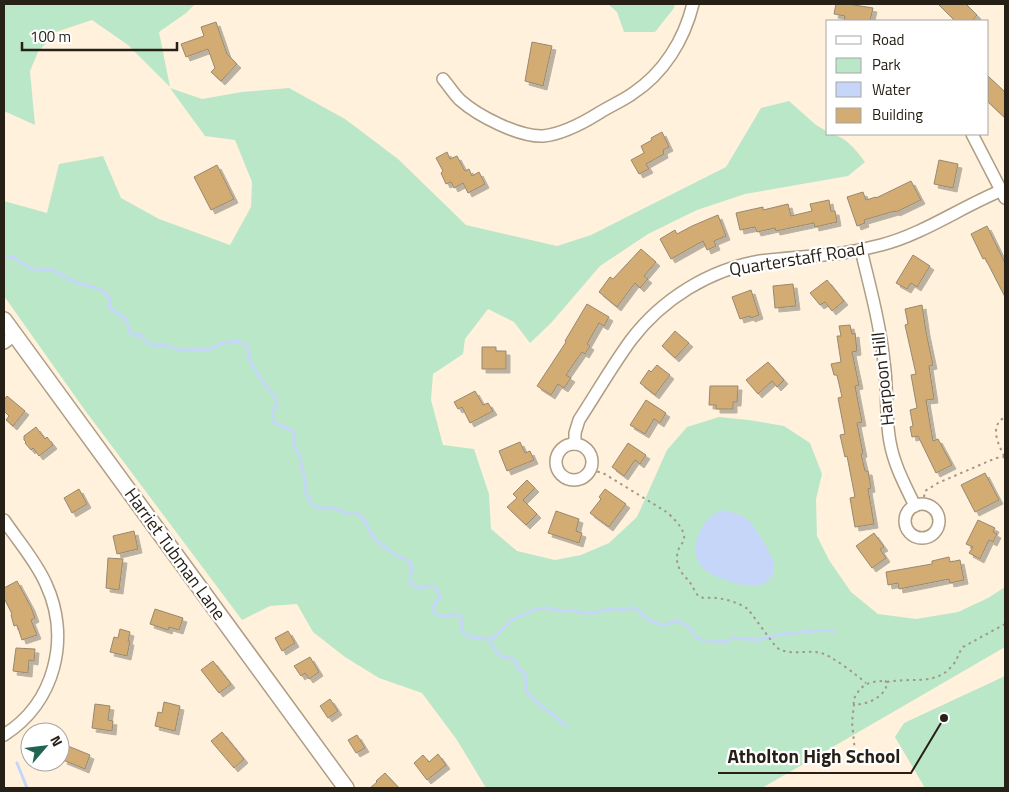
<svg xmlns="http://www.w3.org/2000/svg" width="1009" height="792" font-family="'Titillium Web',sans-serif">
  <style>
    .green { fill: #bbe7c9 }
    .water { fill: #c5d6f9 }
    .lines { fill: none; stroke-linecap: round; stroke-linejoin: round }
    .stream { stroke: #c5d6f9; stroke-width: 3 }
    .building { fill: #d2ac73; stroke: #988870; filter: url(#shadow) }
    .minor-casing { stroke: #af9e86; stroke-width: 14 }
    .tertiary-casing { stroke: #af9e86; stroke-width: 18 }
    .path { stroke: #a29788; stroke-width: 2; stroke-dasharray: 2.5 4; stroke-linecap: butt }
    .minor { stroke: #fff; stroke-width: 11 }
    .tertiary { stroke: #fff; stroke-width: 15 }
    .labels { text-anchor: middle; stroke-width: 4.5; stroke-linejoin: round; paint-order: stroke }
    .street-label { font-size: 18px; fill: #272017; stroke: #fff }
    .leader { fill: none; stroke: #272017; stroke-width: 2 }
    .callout-dot { fill: #272017; stroke: #fff; stroke-width: 2 }
    .callout-label { font-size: 19px; text-anchor: middle; font-weight: bold; fill: #272017; stroke: #fff; stroke-width: 4.5; stroke-linejoin: round; paint-order: stroke }
  </style>
  <defs>
    <filter id="shadow"><feDropShadow dx="4" dy="4" stdDeviation="0" flood-color="#0004"/></filter>
  </defs>
  <rect width="100%" height="100%" fill="#fff1dc"/>
  <g class="green">
    <path d="M 4,4 L 195,4 L 186,13 L 159,32 L 170,87 L 128,45 L 92,20 L 56,32 L 38,52 L 30,71 L 35,125 L 4,111 Z"/>
    <path d="M 608,4 L 675,4 L 674,8 L 655,32 L 624,32 L 617,12 Z"/>
    <path d="M 170,88 L 202,99 L 242,92 L 289,88 L 345,119 L 398,159 L 466,225 L 557,246 L 591,235 L 726,167 L 761,108 L 789,101 L 816,125 L 828,132 L 828,134 C 844,134 856,150 865,162 L 848,176 L 745,194 L 697,210 L 648,234 L 600,266 L 551,323 L 530,343 L 514,322 L 488,309 L 465,339 L 463,354 L 433,374 L 431,400 L 443,445 L 474,449 L 489,494 L 491,529 L 517,551 L 555,560 L 581,555 L 609,543 L 637,517 L 667,450 L 687,427 L 719,417 L 749,420 L 784,426 L 810,443 L 822,474 L 816,499 L 817,536 L 829,560 L 851,592 L 878,614 L 916,619 L 958,612 L 988,598 L 1005,587 L 1005,647 L 762,788 L 486,788 L 457,740 L 422,693 L 379,678 L 345,657 L 313,632 L 297,604 L 270,606 L 242,620 L 84,409 L 4,296 L 4,201 L 47,213 L 59,164 L 103,156 L 121,198 L 159,219 L 230,245 L 251,207 L 252,182 L 235,140 L 205,136 Z"/>
    <path d="M 1005,676 L 1005,788 L 925,788 L 895,737 L 904,723 Z"/>
  </g>
  <path class="water" d="M 724,510 C 732,512 741,514 748,520 C 754,525 772,555 774,563 C 775,569 773,576 768,581 C 755,593 716,579 704,569 C 688,555 697,526 713,515 C 716,513 720,512 724,510 Z"/>
  <g class="lines">
    <g class="stream">
      <path d="M 4,256 L 15,258 C 19,263 32,269 39,270 C 44,270 50,269 54,271 C 61,274 67,279 75,282 C 89,288 103,284 111,301 L 109,305 L 111,309 C 116,313 125,316 127,322 C 130,329 128,332 135,336 L 140,334 L 142,336 L 144,340 L 151,345 L 169,346 L 178,350 L 189,350 L 211,349 L 220,344 L 234,341 L 241,342 L 246,345 L 249,352 L 249,359 L 256,371 L 264,384 L 275,396 L 277,403 L 272,414 L 273,420 L 276,424 L 292,430 L 294,433 L 294,445 L 299,454 L 306,486 L 306,493 L 312,504 L 318,508 L 332,508 L 347,513 L 354,512 L 362,516 L 373,537 L 395,555 L 408,561 L 412,566 L 410,581 L 413,585 L 421,588 C 432,584 437,585 440,597 L 435,603 L 432,608 C 437,621 446,615 457,614 L 462,619 L 462,632 C 470,640 480,636 490,640 C 497,656 499,656 515,660 L 518,668 L 525,674 L 526,678 L 526,691 C 533,699 541,706 551,713 C 556,717 560,722 567,726"/>
      <path d="M 490,640 L 500,632 L 512,620 L 536,609 L 548,608 L 561,611 L 572,610 L 583,613 L 593,613 L 615,608 L 621,610 L 629,608 L 635,608 L 649,620 L 662,625 L 678,621 L 684,624 L 689,627 L 696,637 L 702,640 L 725,642 L 734,638 L 758,640 L 783,634 L 823,630 L 835,631"/>
      <path d="M 17,763 L 27,788"/>
    </g>
  </g>
  <g class="building">
    <path d="M 836,4 L 848,4 L 873,8 L 870,21 L 844,21 L 845,16 L 834,14 Z"/>
    <path d="M 938,4 L 966,4 L 977,15 L 972,21 L 955,21 Z"/>
    <path d="M 216,22 L 227,54 L 237,64 L 221,81 L 211,72 L 215,68 L 208,49 L 186,57 L 181,44 L 204,36 L 201,27 Z"/>
    <path d="M 532,42 L 552,46 L 543,86 L 525,81 Z"/>
    <path d="M 988,76 L 1005,92 L 1005,118 L 988,102 Z"/>
    <path d="M 662,132 L 669,147 L 663,150 L 664,154 L 646,164 L 649,169 L 639,174 L 631,160 L 644,153 L 641,146 L 652,140 L 651,138 Z"/>
    <path d="M 447,152 L 450,159 L 457,156 L 465,171 L 469,169 L 472,176 L 479,172 L 485,184 L 468,193 L 463,183 L 454,188 L 451,182 L 446,184 L 441,173 L 443,171 L 436,158 Z"/>
    <path d="M 939,160 L 958,164 L 953,188 L 934,184 Z"/>
    <path d="M 217,165 L 234,199 L 211,210 L 194,177 Z"/>
    <path d="M 911,181 L 921,200 L 896,212 L 895,211 L 864,220 L 865,223 L 857,226 L 847,197 L 863,192 L 866,200 L 876,197 L 876,198 Z"/>
    <path d="M 829,200 L 831,211 L 835,211 L 837,222 L 815,227 L 814,223 L 776,231 L 775,228 L 757,232 L 755,227 L 740,230 L 736,213 L 763,207 L 763,210 L 788,204 L 791,216 L 812,211 L 810,204 Z"/>
    <path d="M 718,215 L 726,236 L 714,241 L 716,246 L 707,250 L 703,241 L 671,259 L 660,239 L 675,230 L 677,234 L 692,226 Z"/>
    <path d="M 987,226 L 1005,263 L 1005,297 L 985,258 L 983,259 L 971,234 Z"/>
    <path d="M 641,249 L 656,262 L 644,276 L 648,279 L 640,288 L 635,283 L 617,307 L 599,292 L 610,277 L 613,279 Z"/>
    <path d="M 913,255 L 930,266 L 917,287 L 911,283 L 907,289 L 896,283 Z"/>
    <path d="M 827,280 L 844,301 L 832,311 L 825,302 L 820,305 L 810,293 Z"/>
    <path d="M 793,284 L 796,306 L 775,308 L 773,286 Z"/>
    <path d="M 751,290 L 759,315 L 751,318 L 750,316 L 740,319 L 732,297 Z"/>
    <path d="M 587,304 L 609,317 L 604,326 L 599,323 L 587,344 L 590,346 L 585,354 L 582,352 L 566,375 L 571,378 L 564,388 L 558,384 L 551,395 L 537,386 L 566,342 L 565,341 Z"/>
    <path d="M 922,305 L 926,332 L 933,365 L 929,366 L 934,399 L 926,400 L 933,441 L 938,439 L 952,465 L 936,473 L 918,436 L 912,437 L 910,427 L 913,426 L 910,410 L 917,408 L 911,375 L 916,374 L 905,325 L 908,324 L 905,309 Z"/>
    <path d="M 850,325 L 852,334 L 855,333 L 857,351 L 852,352 L 859,385 L 855,386 L 862,422 L 857,423 L 863,453 L 861,454 L 865,471 L 868,471 L 871,488 L 868,489 L 874,524 L 855,527 L 850,498 L 855,497 L 847,456 L 845,457 L 840,435 L 845,434 L 838,398 L 842,397 L 837,375 L 834,375 L 831,364 L 841,362 L 837,336 L 841,336 L 839,326 Z"/>
    <path d="M 675,331 L 689,343 L 675,358 L 662,346 Z"/>
    <path d="M 482,347 L 496,347 L 496,351 L 506,351 L 506,369 L 482,369 Z"/>
    <path d="M 768,362 L 784,380 L 777,387 L 772,381 L 758,394 L 746,380 Z"/>
    <path d="M 657,365 L 670,375 L 655,395 L 640,383 L 649,370 L 651,372 Z"/>
    <path d="M 710,386 L 738,386 L 737,402 L 733,402 L 733,409 L 716,409 L 716,405 L 709,405 Z"/>
    <path d="M 475,391 L 483,405 L 488,403 L 493,411 L 470,423 L 462,407 L 458,409 L 454,402 Z"/>
    <path d="M 7,396 L 25,411 L 13,426 L 6,420 L 9,416 L 4,411 L 4,400 Z"/>
    <path d="M 646,400 L 666,413 L 660,423 L 654,419 L 645,434 L 630,425 Z"/>
    <path d="M 36,427 L 45,439 L 47,437 L 53,445 L 39,456 L 33,448 L 31,450 L 25,443 L 26,442 L 24,440 L 24,436 Z"/>
    <path d="M 520,442 L 525,453 L 530,451 L 534,460 L 507,471 L 499,451 Z"/>
    <path d="M 628,443 L 646,455 L 640,464 L 635,460 L 624,476 L 612,467 Z"/>
    <path d="M 985,473 L 999,500 L 975,512 L 961,485 Z"/>
    <path d="M 527,480 L 535,488 L 523,500 L 537,514 L 526,525 L 507,507 L 517,498 L 513,494 Z"/>
    <path d="M 79,489 L 87,504 L 72,513 L 64,498 Z"/>
    <path d="M 605,489 L 626,504 L 609,527 L 590,513 L 601,499 L 599,497 Z"/>
    <path d="M 556,511 L 579,519 L 576,531 L 582,533 L 579,543 L 548,533 Z"/>
    <path d="M 978,520 L 995,528 L 993,532 L 997,534 L 993,542 L 989,540 L 980,559 L 969,553 L 973,547 L 966,544 Z"/>
    <path d="M 134,531 L 138,549 L 117,554 L 113,536 Z"/>
    <path d="M 874,533 L 884,547 L 880,549 L 886,558 L 872,568 L 856,546 Z"/>
    <path d="M 949,557 L 950,562 L 960,560 L 964,580 L 950,583 L 949,579 L 899,589 L 898,583 L 888,585 L 886,572 L 932,564 L 932,561 Z"/>
    <path d="M 108,558 L 123,559 L 119,590 L 106,588 Z"/>
    <path d="M 17,581 L 31,607 L 35,618 L 31,620 L 37,635 L 22,640 L 17,625 L 14,626 L 11,615 L 12,614 L 4,598 L 4,588 Z"/>
    <path d="M 155,609 L 183,618 L 179,630 L 169,627 L 168,630 L 150,624 Z"/>
    <path d="M 120,629 L 130,632 L 128,641 L 130,641 L 127,656 L 110,652 L 114,637 L 118,638 Z"/>
    <path d="M 288,631 L 295,643 L 282,651 L 275,638 Z"/>
    <path d="M 16,648 L 35,649 L 34,661 L 29,660 L 28,673 L 13,671 Z"/>
    <path d="M 310,657 L 319,672 L 309,679 L 305,673 L 301,676 L 294,666 Z"/>
    <path d="M 213,661 L 231,684 L 219,693 L 201,670 Z"/>
    <path d="M 330,699 L 338,711 L 328,718 L 320,706 Z"/>
    <path d="M 164,702 L 180,706 L 175,731 L 155,726 L 158,712 L 162,713 Z"/>
    <path d="M 95,704 L 110,706 L 108,720 L 113,721 L 112,731 L 92,728 Z"/>
    <path d="M 222,732 L 244,759 L 234,768 L 211,741 Z"/>
    <path d="M 357,735 L 365,748 L 356,753 L 348,740 Z"/>
    <path d="M 68,746 L 90,755 L 85,769 L 63,760 Z"/>
    <path d="M 438,754 L 446,765 L 427,780 L 414,763 L 423,755 L 429,762 Z"/>
    <path d="M 385,773 L 399,788 L 370,788 L 377,782 L 376,781 Z"/>
  </g>
  <g class="lines">
    <defs>
      <g id="minor">
        <path d="M 443,79 C 449,86 454,94 460,100 C 478,116 519,137 543,136 C 563,134 583,123 599,113 C 610,106 622,101 632,94 C 664,73 684,40 693,4"/>
        <path d="M 972,134 L 1005,198"/>
        <path d="M 861,250 C 870,287 880,324 884,362 C 888,388 885,416 890,442 C 894,465 905,485 915,506"/>
        <path d="M 4,343 L 15,335"/>
        <path d="M 575,444 L 575,433 L 579,420 C 596,394 612,366 631,340 C 662,299 709,270 760,261 C 784,258 808,257 832,254 C 849,253 865,249 881,245 C 924,234 964,205 1005,189"/>
        <circle cx="574" cy="462" r="18"/>
        <circle cx="922" cy="521" r="17"/>
        <path d="M 4,520 C 18,541 36,561 46,584 C 71,638 55,703 4,735"/>
      </g>
      <path id="tertiary" d="M 4,320 L 346,788"/>
    </defs>
    <use href="#minor" class="minor-casing"/>
    <use href="#tertiary" class="tertiary-casing"/>
    <g class="path">
      <path d="M 1004,456 C 998,443 989,426 1005,417"/>
      <path d="M 591,470 L 603,473 L 665,511 C 672,516 686,530 684,539 C 683,542 682,544 680,546 C 677,552 676,559 678,565 C 680,573 687,578 691,584 C 694,588 695,594 700,597 C 705,599 711,597 716,598 C 727,599 739,603 748,609 L 776,647 C 789,657 806,649 821,653 C 831,655 858,676 866,683"/>
      <path d="M 924,497 L 925,491 L 938,483 L 996,458 L 1005,457"/>
      <path d="M 885,681 L 887,682 C 887,696 866,706 854,704 L 853,701 C 860,685 868,681 885,681 Z"/>
      <path d="M 887,682 C 909,677 935,686 951,667 C 957,662 958,653 963,647 L 1005,624"/>
      <path d="M 854,704 L 852,722 L 855,752"/>
    </g>
    <use href="#minor" class="minor"/>
    <use href="#tertiary" class="tertiary"/>
  </g>
  <g class="labels">
    <g class="street-label">
      <text transform="translate(797 259) rotate(-9)" y="6">Quarterstaff Road</text>
      <text transform="translate(883 379) rotate(-96)" y="6">Harpoon Hill</text>
      <text transform="translate(175 554) rotate(54)" y="6">Harriet Tubman Lane</text>
    </g>
  </g>
  <path class="leader" d="M944 718L911 773H718"/>
  <circle class="callout-dot" cx="944" cy="718" r="5"/>
  <g class="callout-label">
    <text x="814" y="763">Atholton High School</text>
  </g>
  <rect width="1009" height="792" fill="none" stroke="#272017" stroke-width="10"/>
  <rect x="826" y="20" width="162" height="115" fill="#ffffff" stroke="#a9a6a2"/>
  <rect x="836" y="36" width="25" height="8" fill="#ffffff" stroke="#a9a6a2"/>
  <text x="872" y="45" font-size="15" fill="#272017">Road</text>
  <rect x="836" y="58" width="25" height="15" fill="#bbe7c9" stroke="#a9a6a2"/>
  <text x="872" y="70" font-size="15" fill="#272017">Park</text>
  <rect x="836" y="82" width="25" height="15" fill="#c5d6f9" stroke="#a9a6a2"/>
  <text x="872" y="95" font-size="15" fill="#272017">Water</text>
  <rect x="836" y="108" width="25" height="15" fill="#d2ac73" stroke="#a9a6a2"/>
  <text x="872" y="120" font-size="15" fill="#272017">Building</text>
  <g transform="translate(45 747) rotate(62)"><circle r="24" fill="#ffffff" stroke="#a9a6a2"/>
  <path d="M0-4L9 19L0 12L-9 19Z" fill="#226452"/>
  <text y="-8" font-size="14" font-weight="bold" text-anchor="middle" fill="#272017">N</text>
  </g>
  <path d="M22 42v8h155v-8" fill="none" stroke="#272017" stroke-width="2.5"/>
  <text x="30" y="42" font-size="15" fill="#272017" stroke="#ffffff" stroke-width="4" paint-order="stroke">100 m</text>
</svg>
